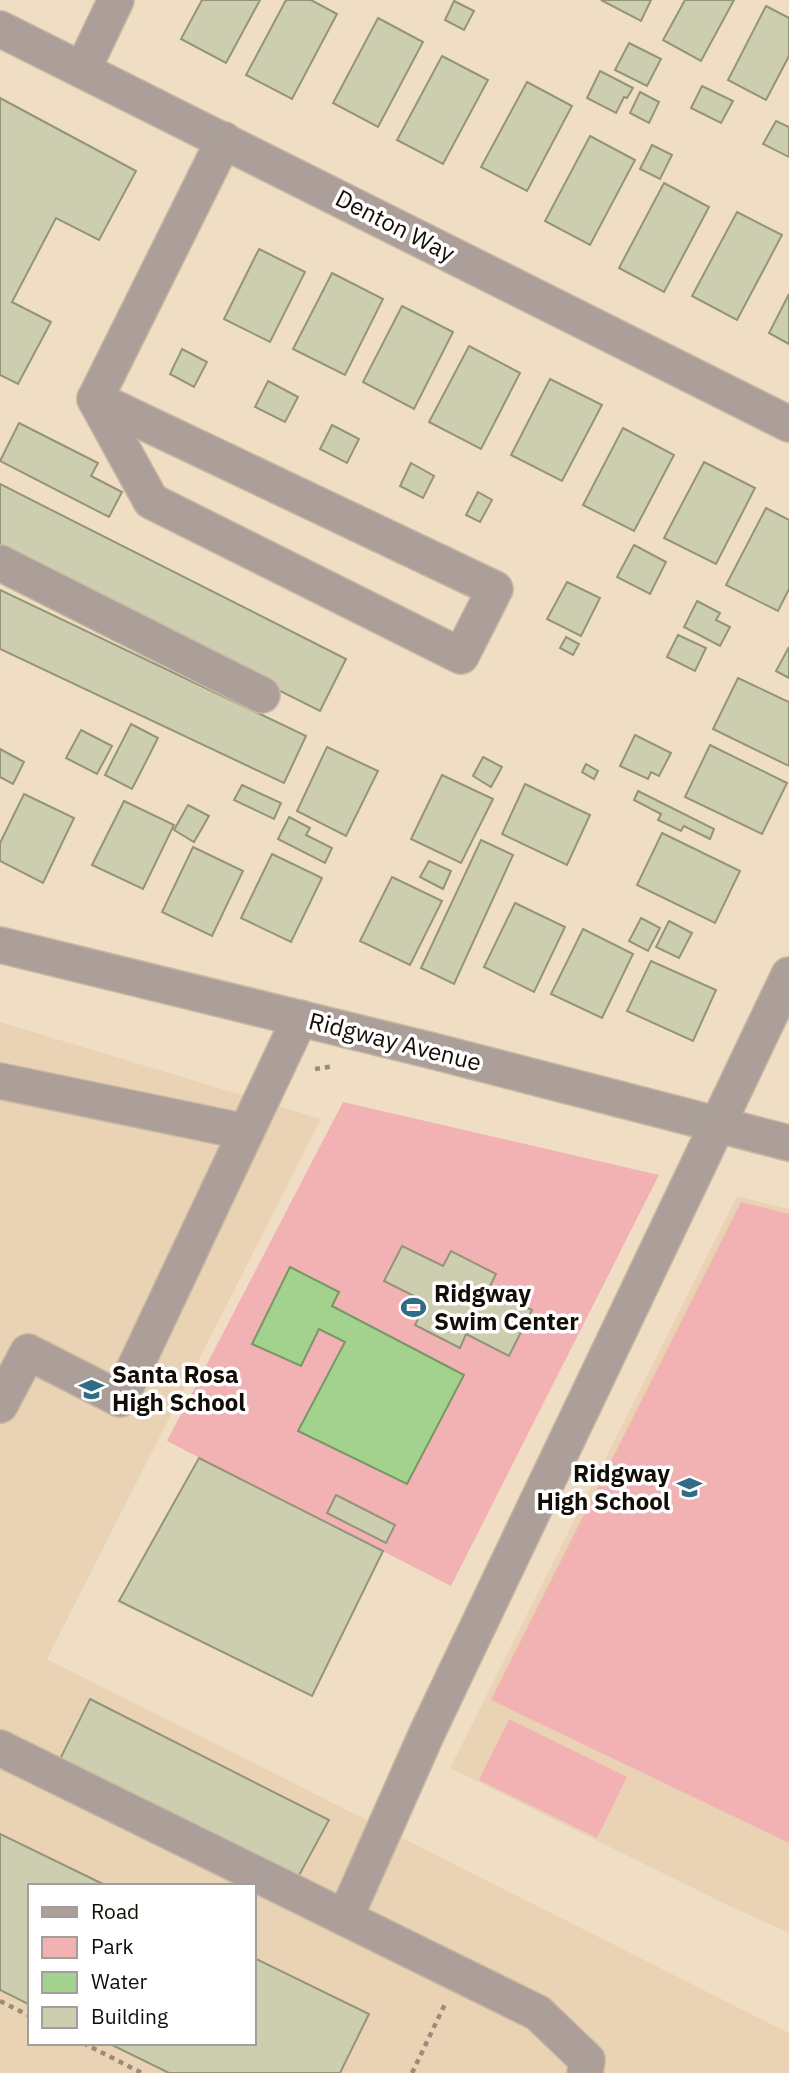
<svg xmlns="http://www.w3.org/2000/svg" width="789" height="2073" font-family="'IBM Plex Sans',sans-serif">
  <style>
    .built { fill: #ead3b4; fill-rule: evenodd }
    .green { fill: #f2b2b4 }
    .water { fill: #a2d28d; stroke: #779764; stroke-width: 2 }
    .building { fill: #cdcdb0; stroke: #949478; stroke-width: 2 }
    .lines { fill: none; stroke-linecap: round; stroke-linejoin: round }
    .minor-casing { stroke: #c8b8a2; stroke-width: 38 }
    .path { stroke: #998c79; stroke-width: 4.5; stroke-dasharray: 5 5; stroke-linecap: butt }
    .minor { stroke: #ac9f99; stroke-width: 35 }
    .labels { text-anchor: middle; stroke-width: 7; stroke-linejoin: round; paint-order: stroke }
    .street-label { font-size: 24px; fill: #130d05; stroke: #fff }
    .poi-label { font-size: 24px; font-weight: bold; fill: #130d05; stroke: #fff; text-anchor: start }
  </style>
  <rect width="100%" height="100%" fill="#f0dec4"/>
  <g class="built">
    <path d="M 0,1022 L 321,1119 L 47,1659 L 789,2033 L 789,2073 L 0,2073 ZM 30,1886 L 254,1886 L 254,2043 L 30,2043 Z"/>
    <path d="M 737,1196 L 789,1209 L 789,1933 L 723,1903 L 450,1768 Z"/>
  </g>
  <g class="green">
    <path d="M 343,1102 L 659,1175 L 451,1586 L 167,1441 Z"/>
    <path d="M 741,1202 L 789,1214 L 789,1843 L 491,1700 Z"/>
    <path d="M 509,1719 L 627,1777 L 597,1838 L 479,1780 Z"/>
  </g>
  <path class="water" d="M 290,1267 L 339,1292 L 332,1306 L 464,1375 L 407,1484 L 298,1431 L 345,1342 L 319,1329 L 301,1366 L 252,1344 Z"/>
  <g class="building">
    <path d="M 202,0 L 260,0 L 226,63 L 181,39 Z"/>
    <path d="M 286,0 L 311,0 L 337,14 L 292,99 L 246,75 Z"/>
    <path d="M 601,0 L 651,0 L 641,21 Z"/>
    <path d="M 685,0 L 734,0 L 701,61 L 663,40 Z"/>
    <path d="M 454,1 L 474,11 L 464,30 L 445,20 Z"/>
    <path d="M 766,6 L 789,18 L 789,56 L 766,100 L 728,80 Z"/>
    <path d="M 378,18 L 423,42 L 378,127 L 333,103 Z"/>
    <path d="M 629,43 L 661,59 L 647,86 L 615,70 Z"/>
    <path d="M 442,56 L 488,80 L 443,164 L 397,140 Z"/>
    <path d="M 600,71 L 633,88 L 627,98 L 624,97 L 616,113 L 587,98 Z"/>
    <path d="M 527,82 L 572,106 L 527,191 L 481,167 Z"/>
    <path d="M 702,86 L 733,101 L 721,123 L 691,108 Z"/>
    <path d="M 640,92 L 659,102 L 649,123 L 630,113 Z"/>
    <path d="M 0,98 L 136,171 L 99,240 L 56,218 L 12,302 L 51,322 L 18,384 L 0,375 Z"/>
    <path d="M 776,121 L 789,127 L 789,157 L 763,144 Z"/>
    <path d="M 590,136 L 635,160 L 590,245 L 545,221 Z"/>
    <path d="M 652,145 L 672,155 L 660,179 L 640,169 Z"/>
    <path d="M 664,183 L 709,207 L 664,292 L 619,268 Z"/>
    <path d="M 737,212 L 782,235 L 737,320 L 692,296 Z"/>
    <path d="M 259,249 L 305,272 L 270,342 L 224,319 Z"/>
    <path d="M 332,273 L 383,299 L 345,375 L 293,349 Z"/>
    <path d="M 789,294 L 789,344 L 769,333 Z"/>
    <path d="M 402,306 L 453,332 L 414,409 L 363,382 Z"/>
    <path d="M 469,346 L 520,373 L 481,449 L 429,422 Z"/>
    <path d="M 182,349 L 207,362 L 194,387 L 170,374 Z"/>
    <path d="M 550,379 L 602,405 L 562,481 L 511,455 Z"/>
    <path d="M 268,381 L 298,397 L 285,422 L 255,407 Z"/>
    <path d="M 19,423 L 98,463 L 91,476 L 122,492 L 109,517 L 0,461 Z"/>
    <path d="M 332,425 L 359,439 L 347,463 L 320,449 Z"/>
    <path d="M 623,428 L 674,455 L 634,531 L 583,505 Z"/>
    <path d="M 704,462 L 755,488 L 716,564 L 664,538 Z"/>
    <path d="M 411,463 L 434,476 L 423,498 L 400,486 Z"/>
    <path d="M 0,484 L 346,659 L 320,711 L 0,550 Z"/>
    <path d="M 478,492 L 492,500 L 480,522 L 466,515 Z"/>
    <path d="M 766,508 L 789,520 L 789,589 L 778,611 L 726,585 Z"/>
    <path d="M 634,545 L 666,562 L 650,594 L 617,577 Z"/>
    <path d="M 567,582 L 600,598 L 581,636 L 547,619 Z"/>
    <path d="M 0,590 L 306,736 L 284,783 L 0,649 Z"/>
    <path d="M 697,601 L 720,613 L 716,620 L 730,627 L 720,646 L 684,627 Z"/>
    <path d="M 678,635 L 706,648 L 695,671 L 667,657 Z"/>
    <path d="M 566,637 L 579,644 L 573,655 L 560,648 Z"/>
    <path d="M 789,647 L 789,678 L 776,671 Z"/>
    <path d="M 738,678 L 789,702 L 789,766 L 713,729 Z"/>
    <path d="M 131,724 L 158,738 L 132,789 L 105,775 Z"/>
    <path d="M 81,730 L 112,746 L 97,774 L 66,758 Z"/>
    <path d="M 635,735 L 671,753 L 659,776 L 651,772 L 648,779 L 620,766 Z"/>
    <path d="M 710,745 L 787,783 L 762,834 L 685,797 Z"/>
    <path d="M 327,747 L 378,771 L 346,836 L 297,811 Z"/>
    <path d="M 0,749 L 24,762 L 13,784 L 0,777 Z"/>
    <path d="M 483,757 L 502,767 L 491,787 L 473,776 Z"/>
    <path d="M 586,764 L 598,771 L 594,779 L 582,772 Z"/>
    <path d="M 442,775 L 493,799 L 461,863 L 411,839 Z"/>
    <path d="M 525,784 L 590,815 L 567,865 L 502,834 Z"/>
    <path d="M 242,785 L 281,803 L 274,819 L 234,800 Z"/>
    <path d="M 638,791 L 714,829 L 710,839 L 684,826 L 681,831 L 658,820 L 661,814 L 634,800 Z"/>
    <path d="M 24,794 L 74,818 L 43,883 L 0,861 L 0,843 Z"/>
    <path d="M 124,801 L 174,825 L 143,889 L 92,865 Z"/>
    <path d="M 188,805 L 209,816 L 194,842 L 174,830 Z"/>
    <path d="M 289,817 L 310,828 L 306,835 L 332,848 L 325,863 L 278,839 Z"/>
    <path d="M 662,833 L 740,871 L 715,923 L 637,885 Z"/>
    <path d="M 481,840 L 513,855 L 454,984 L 421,968 Z"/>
    <path d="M 193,847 L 243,871 L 212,936 L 162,912 Z"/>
    <path d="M 272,854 L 322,878 L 291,942 L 241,918 Z"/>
    <path d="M 429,861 L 451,871 L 443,889 L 420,877 Z"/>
    <path d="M 392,877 L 442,901 L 410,965 L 360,941 Z"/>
    <path d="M 515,903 L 565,927 L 534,992 L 484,967 Z"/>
    <path d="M 641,918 L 660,928 L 648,951 L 629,941 Z"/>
    <path d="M 669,921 L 692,933 L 679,958 L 656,947 Z"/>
    <path d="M 583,929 L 633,954 L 602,1018 L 551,994 Z"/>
    <path d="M 651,961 L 716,990 L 693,1041 L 627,1011 Z"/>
    <path d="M 402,1246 L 443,1266 L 451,1251 L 496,1274 L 489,1288 L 532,1310 L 509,1356 L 466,1334 L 460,1348 L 415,1325 L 426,1302 L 384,1281 Z"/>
    <path d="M 199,1458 L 383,1551 L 312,1696 L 119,1601 Z"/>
    <path d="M 336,1495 L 395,1525 L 386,1543 L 327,1513 Z"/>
    <path d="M 90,1699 L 329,1820 L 297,1879 L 59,1761 Z"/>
    <path d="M 0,1834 L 107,1886 L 30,1886 L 30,2005 L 0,1990 Z"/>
    <path d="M 254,1958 L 369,2014 L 340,2073 L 169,2073 L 108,2043 L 254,2043 Z"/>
  </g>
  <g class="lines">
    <defs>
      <g id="minor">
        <path d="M 0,29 L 789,424"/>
        <path d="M 83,69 L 116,0"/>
        <path d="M 95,399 L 495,589 L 461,656 L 151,501 Z"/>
        <path d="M 95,399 L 224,140"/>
        <path d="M 0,563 L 262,695"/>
        <path d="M 0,945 L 433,1051 L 789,1143"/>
        <path d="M 0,1081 L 246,1132"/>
        <path d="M 0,1405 L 28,1352 L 120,1399 L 300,1018"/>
        <path d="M 0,1748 L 538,2013 L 587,2060 L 585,2073"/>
        <path d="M 345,1918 L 427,1733 L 789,975"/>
      </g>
    </defs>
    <use href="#minor" class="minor-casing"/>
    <g class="path">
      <path d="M 315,1069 L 334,1066"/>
      <path d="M 0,2001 L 30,2016"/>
      <path d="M 83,2043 L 142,2073"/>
      <path d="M 412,2073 L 445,2004"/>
    </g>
    <use href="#minor" class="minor"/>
  </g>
  <defs>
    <symbol id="stadium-bare" viewBox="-9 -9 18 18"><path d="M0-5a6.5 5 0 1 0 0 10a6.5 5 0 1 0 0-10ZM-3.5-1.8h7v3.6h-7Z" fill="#306c84" stroke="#fff" stroke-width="2.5" paint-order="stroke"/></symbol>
    <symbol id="school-bare" viewBox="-9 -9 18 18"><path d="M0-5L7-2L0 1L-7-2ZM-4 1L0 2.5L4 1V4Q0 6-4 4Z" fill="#306c84" stroke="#fff" stroke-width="2.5" paint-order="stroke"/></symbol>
  </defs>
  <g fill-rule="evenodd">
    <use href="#stadium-bare" x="396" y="1290" width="35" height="35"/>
    <use href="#school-bare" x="74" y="1372" width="35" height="35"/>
    <use href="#school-bare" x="672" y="1470" width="35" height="35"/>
  </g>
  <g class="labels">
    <g class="street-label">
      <text transform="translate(395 226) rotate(27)" y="8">Denton Way</text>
      <text transform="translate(395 1042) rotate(14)" y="8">Ridgway Avenue</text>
    </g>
    <g class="poi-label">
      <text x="434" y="1302">Ridgway<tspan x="434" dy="28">Swim Center</tspan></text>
      <text x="112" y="1383">Santa Rosa<tspan x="112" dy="28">High School</tspan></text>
      <text x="670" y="1482" text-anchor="end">Ridgway<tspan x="670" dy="28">High School</tspan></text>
    </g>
  </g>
  <rect x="28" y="1884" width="228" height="161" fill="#ffffff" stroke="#a19e9b" stroke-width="2"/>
  <rect x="42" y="1907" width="35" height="10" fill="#ac9f99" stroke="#a19e9b" stroke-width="2"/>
  <text x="91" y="1919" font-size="21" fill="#130d05">Road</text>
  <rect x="42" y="1937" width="35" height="21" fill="#f2b2b4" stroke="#a19e9b" stroke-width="2"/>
  <text x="91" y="1954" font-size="21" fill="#130d05">Park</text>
  <rect x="42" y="1972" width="35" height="21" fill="#a2d28d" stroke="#a19e9b" stroke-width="2"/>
  <text x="91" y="1989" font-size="21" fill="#130d05">Water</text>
  <rect x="42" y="2007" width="35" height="21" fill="#cdcdb0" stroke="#a19e9b" stroke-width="2"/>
  <text x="91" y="2024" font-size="21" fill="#130d05">Building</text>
</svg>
